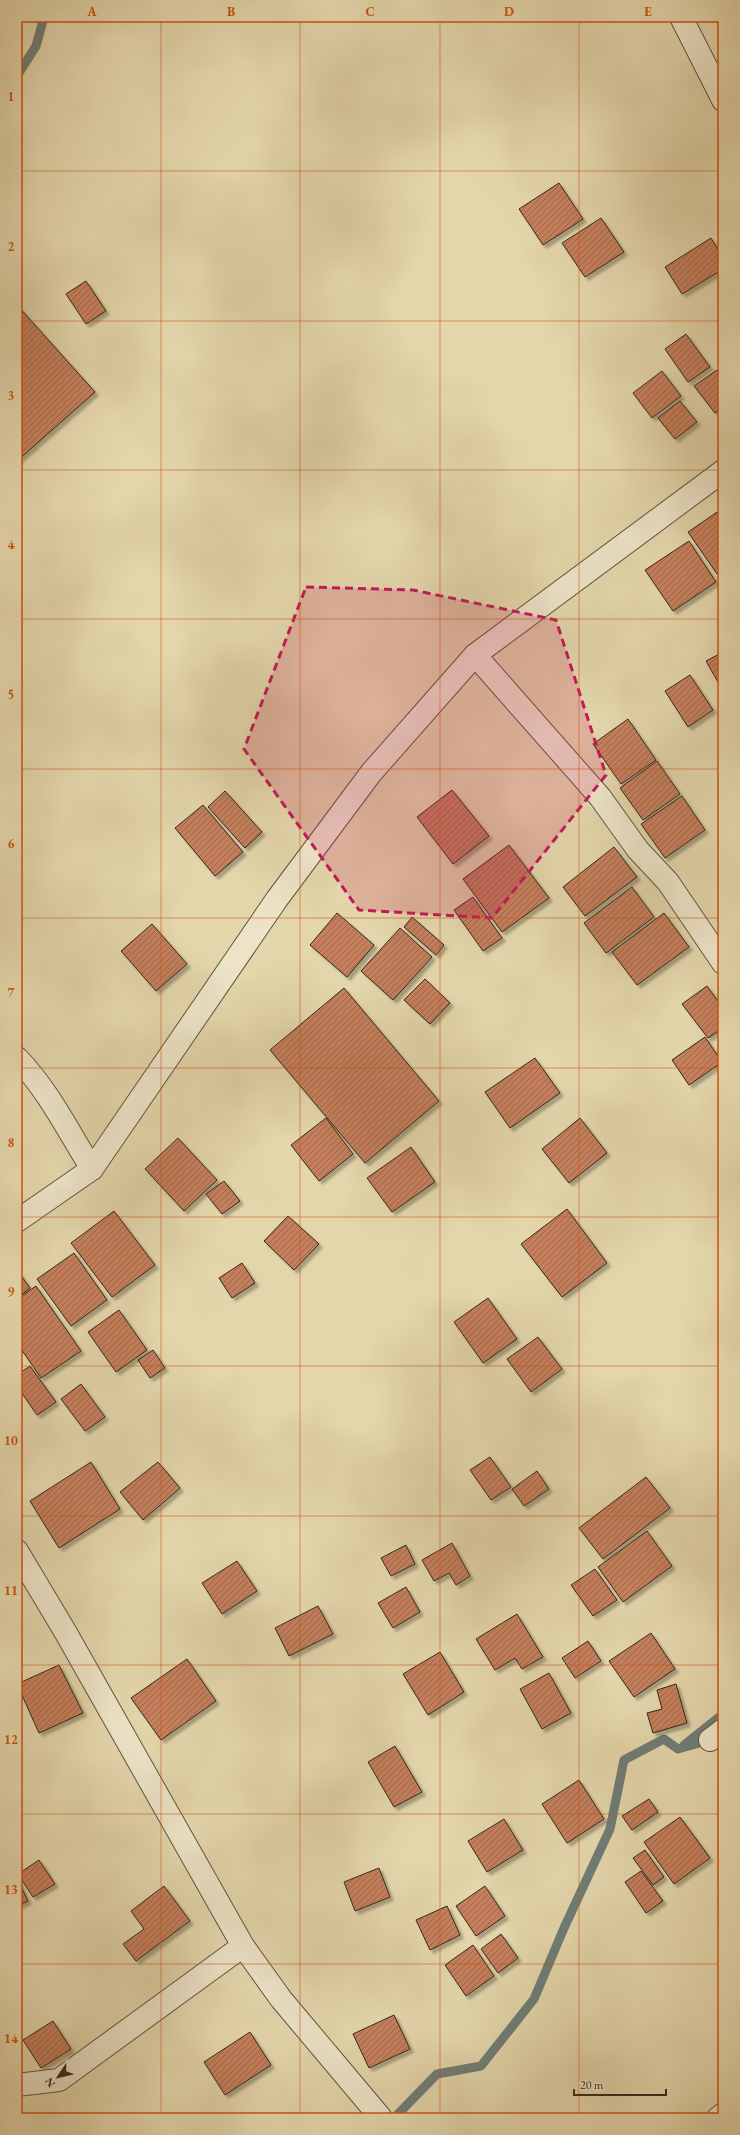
<svg xmlns="http://www.w3.org/2000/svg" width="740" height="2135" font-family="'EB Garamond',serif">
  <style>
    .lines { fill: none; stroke-linecap: round; stroke-linejoin: round }
    .stream { stroke: #6f7e77; stroke-width: 9 }
    .building { fill: url(#building-hatch); stroke: #31281e; filter: url(#shadow) }
    .minor-casing { stroke: #5e5441; stroke-width: 24 }
    .minor { stroke: #ede4c8; stroke-width: 22 }
    .marked { fill: #c2185b; fill-opacity: 0.2; stroke: #c2185b; stroke-width: 3; stroke-dasharray: 8 5; stroke-linejoin: round }
    .grid { fill: none; stroke: #cd520f; stroke-width: 1; stroke-opacity: 0.55 }
    .neatline { fill: none; stroke: #cd520f; stroke-width: 1.5 }
    .grid-label { font-size: 13px; text-anchor: middle; font-weight: bold; fill: #cd520f }
  </style>
  <defs>
    <pattern id="building-hatch" width="6" height="6" patternUnits="userSpaceOnUse"><rect width="6" height="6" fill="#c57f5c"/><path d="M-1 1l2-2M0 6l6-6M5 7l2-2" fill="none" stroke="#a1684b"/></pattern>
    <filter id="shadow"><feDropShadow dx="3.5" dy="3.5" stdDeviation="1" flood-color="#0004"/></filter>
  </defs>
  <rect width="100%" height="100%" fill="#e4d6ab"/>
  <filter id="stains"><feTurbulence type="fractalNoise" baseFrequency=".005" numOctaves="4"/><feColorMatrix values="0 0 0 0 .2 0 0 0 0 .09 0 0 0 0 .02 0 0 0 .5 -.17"/></filter>
  <radialGradient id="worn" r=".72"><stop offset=".6" stop-color="#630" stop-opacity="0"/><stop offset="1" stop-color="#630" stop-opacity=".3"/></radialGradient>
  <g class="lines">
    <g class="stream">
      <path d="M 17,76 L 36,46 L 44,17"/>
      <path d="M 684,1745 L 723,1714"/>
      <path d="M 398,2114 L 437,2074 L 481,2066 L 534,1999 L 564,1928 L 610,1829 L 624,1760 L 664,1739 L 678,1749 L 710,1740 L 723,1748"/>
    </g>
  </g>
  <g class="building">
    <path d="M 559,183 L 583,219 L 543,245 L 519,209 Z"/>
    <path d="M 601,218 L 624,252 L 585,277 L 562,243 Z"/>
    <path d="M 711,238 L 723,258 L 723,269 L 682,294 L 665,267 Z"/>
    <path d="M 86,281 L 106,311 L 86,324 L 66,294 Z"/>
    <path d="M 17,305 L 95,392 L 17,461 Z"/>
    <path d="M 686,334 L 710,367 L 688,382 L 665,349 Z"/>
    <path d="M 717,370 L 723,378 L 723,407 L 715,413 L 694,386 Z"/>
    <path d="M 662,371 L 681,396 L 652,418 L 633,393 Z"/>
    <path d="M 680,401 L 697,422 L 675,439 L 658,418 Z"/>
    <path d="M 723,508 L 723,570 L 717,574 L 688,532 Z"/>
    <path d="M 689,541 L 716,582 L 673,611 L 645,570 Z"/>
    <path d="M 723,652 L 723,691 L 706,661 Z"/>
    <path d="M 690,675 L 713,710 L 688,727 L 665,691 Z"/>
    <path d="M 628,719 L 656,760 L 621,784 L 593,744 Z"/>
    <path d="M 657,761 L 680,794 L 643,820 L 620,788 Z"/>
    <path d="M 452,790 L 489,836 L 453,864 L 417,817 Z"/>
    <path d="M 225,791 L 262,832 L 245,848 L 208,807 Z"/>
    <path d="M 682,796 L 705,830 L 665,858 L 641,824 Z"/>
    <path d="M 203,805 L 243,852 L 215,876 L 175,828 Z"/>
    <path d="M 509,845 L 549,898 L 502,932 L 463,879 Z"/>
    <path d="M 614,847 L 637,877 L 585,916 L 563,887 Z"/>
    <path d="M 632,887 L 654,917 L 606,953 L 584,923 Z"/>
    <path d="M 473,897 L 502,938 L 483,951 L 454,910 Z"/>
    <path d="M 337,913 L 374,945 L 347,977 L 310,945 Z"/>
    <path d="M 664,913 L 689,947 L 637,985 L 612,952 Z"/>
    <path d="M 412,917 L 444,945 L 436,955 L 404,927 Z"/>
    <path d="M 152,924 L 187,964 L 156,991 L 121,951 Z"/>
    <path d="M 400,928 L 432,957 L 393,1000 L 361,971 Z"/>
    <path d="M 425,979 L 450,1003 L 430,1024 L 404,1000 Z"/>
    <path d="M 707,986 L 723,1008 L 723,1028 L 708,1038 L 682,1004 Z"/>
    <path d="M 344,988 L 439,1101 L 365,1163 L 270,1050 Z"/>
    <path d="M 705,1037 L 722,1062 L 689,1085 L 672,1060 Z"/>
    <path d="M 535,1058 L 560,1093 L 510,1128 L 485,1092 Z"/>
    <path d="M 326,1118 L 353,1154 L 319,1181 L 291,1145 Z"/>
    <path d="M 580,1118 L 607,1153 L 569,1183 L 542,1149 Z"/>
    <path d="M 178,1138 L 217,1180 L 184,1211 L 145,1169 Z"/>
    <path d="M 411,1147 L 435,1182 L 392,1212 L 367,1178 Z"/>
    <path d="M 224,1181 L 240,1201 L 222,1214 L 206,1194 Z"/>
    <path d="M 567,1209 L 607,1263 L 562,1297 L 521,1244 Z"/>
    <path d="M 114,1211 L 155,1265 L 112,1297 L 71,1243 Z"/>
    <path d="M 288,1216 L 319,1244 L 294,1270 L 264,1241 Z"/>
    <path d="M 74,1253 L 107,1300 L 71,1326 L 37,1279 Z"/>
    <path d="M 242,1263 L 255,1283 L 232,1298 L 219,1278 Z"/>
    <path d="M 17,1270 L 30,1288 L 17,1298 Z"/>
    <path d="M 36,1286 L 81,1351 L 41,1378 L 17,1343 L 17,1299 Z"/>
    <path d="M 488,1298 L 517,1339 L 483,1363 L 454,1322 Z"/>
    <path d="M 119,1310 L 147,1350 L 116,1372 L 88,1332 Z"/>
    <path d="M 538,1337 L 562,1369 L 531,1392 L 507,1359 Z"/>
    <path d="M 153,1350 L 165,1368 L 150,1378 L 138,1360 Z"/>
    <path d="M 30,1366 L 56,1402 L 37,1415 L 17,1386 L 17,1375 Z"/>
    <path d="M 81,1384 L 105,1417 L 85,1431 L 61,1399 Z"/>
    <path d="M 490,1457 L 511,1487 L 491,1500 L 470,1470 Z"/>
    <path d="M 91,1462 L 120,1509 L 59,1548 L 30,1501 Z"/>
    <path d="M 158,1462 L 180,1488 L 143,1520 L 120,1492 Z"/>
    <path d="M 537,1471 L 549,1489 L 524,1506 L 512,1489 Z"/>
    <path d="M 646,1477 L 670,1508 L 603,1559 L 579,1528 Z"/>
    <path d="M 647,1531 L 672,1566 L 623,1602 L 598,1567 Z"/>
    <path d="M 452,1543 L 470,1576 L 456,1585 L 449,1573 L 434,1581 L 422,1560 Z"/>
    <path d="M 406,1545 L 415,1564 L 391,1576 L 381,1558 Z"/>
    <path d="M 237,1561 L 257,1591 L 222,1614 L 202,1583 Z"/>
    <path d="M 595,1569 L 617,1600 L 593,1616 L 571,1585 Z"/>
    <path d="M 406,1587 L 420,1612 L 393,1628 L 378,1603 Z"/>
    <path d="M 318,1606 L 333,1634 L 289,1656 L 275,1628 Z"/>
    <path d="M 517,1614 L 543,1657 L 522,1669 L 515,1658 L 495,1670 L 476,1639 Z"/>
    <path d="M 651,1633 L 675,1669 L 634,1697 L 609,1661 Z"/>
    <path d="M 588,1641 L 601,1661 L 575,1678 L 562,1658 Z"/>
    <path d="M 440,1652 L 464,1692 L 428,1715 L 403,1674 Z"/>
    <path d="M 187,1659 L 216,1701 L 161,1740 L 131,1698 Z"/>
    <path d="M 59,1665 L 83,1713 L 39,1733 L 17,1684 Z"/>
    <path d="M 549,1673 L 571,1713 L 542,1729 L 520,1689 Z"/>
    <path d="M 676,1684 L 687,1723 L 653,1733 L 647,1713 L 662,1709 L 657,1690 Z"/>
    <path d="M 395,1746 L 422,1792 L 394,1807 L 368,1762 Z"/>
    <path d="M 579,1780 L 604,1819 L 567,1843 L 542,1804 Z"/>
    <path d="M 649,1799 L 658,1812 L 632,1830 L 622,1816 Z"/>
    <path d="M 680,1817 L 710,1858 L 674,1884 L 644,1842 Z"/>
    <path d="M 504,1819 L 523,1850 L 487,1872 L 468,1841 Z"/>
    <path d="M 645,1850 L 664,1877 L 653,1885 L 633,1858 Z"/>
    <path d="M 39,1860 L 55,1884 L 33,1897 L 18,1874 Z"/>
    <path d="M 379,1868 L 390,1897 L 355,1911 L 344,1882 Z"/>
    <path d="M 641,1871 L 663,1901 L 646,1913 L 625,1882 Z"/>
    <path d="M 17,1878 L 28,1901 L 17,1906 Z"/>
    <path d="M 164,1886 L 190,1921 L 136,1961 L 123,1944 L 144,1929 L 131,1911 Z"/>
    <path d="M 485,1886 L 505,1916 L 476,1936 L 456,1906 Z"/>
    <path d="M 447,1906 L 460,1935 L 430,1950 L 416,1920 Z"/>
    <path d="M 501,1934 L 518,1958 L 498,1973 L 481,1949 Z"/>
    <path d="M 473,1945 L 494,1976 L 466,1996 L 445,1965 Z"/>
    <path d="M 394,2015 L 410,2049 L 369,2068 L 353,2034 Z"/>
    <path d="M 53,2021 L 71,2049 L 41,2068 L 23,2040 Z"/>
    <path d="M 250,2032 L 271,2065 L 225,2095 L 204,2062 Z"/>
  </g>
  <g class="lines">
    <defs>
      <g id="minor">
        <path d="M 681,17 L 723,100"/>
        <path d="M 475,655 L 600,797 L 638,850 L 668,882 L 723,963"/>
        <path d="M 17,1058 C 49,1091 68,1131 92,1169"/>
        <path d="M 17,1221 L 92,1169 L 277,899 L 371,773 L 475,655 L 723,471"/>
        <path d="M 17,1551 L 66,1633 L 243,1946 L 281,1999 L 381,2118"/>
        <path d="M 710,1740 L 723,1730"/>
        <path d="M 17,2085 L 59,2080 L 243,1946"/>
        <path d="M 718,2118 L 723,2114"/>
      </g>
    </defs>
    <use href="#minor" class="minor-casing"/>
    <use href="#minor" class="minor"/>
  </g>
  <path class="marked" d="M 306,587 L 413,590 L 556,620 L 606,775 L 492,918 L 359,910 L 244,749 Z"/>
  <path class="grid" d="M 161,17 L 161,2118M 300,17 L 300,2118M 440,17 L 440,2118M 579,17 L 579,2118M 17,171 L 723,171M 17,321 L 723,321M 17,470 L 723,470M 17,619 L 723,619M 17,769 L 723,769M 17,918 L 723,918M 17,1068 L 723,1068M 17,1217 L 723,1217M 17,1366 L 723,1366M 17,1516 L 723,1516M 17,1665 L 723,1665M 17,1814 L 723,1814M 17,1964 L 723,1964"/>
  <rect width="740" height="2135" fill="none" stroke="#e4d6ab" stroke-width="44"/>
  <g transform="translate(58 2077) rotate(235)" stroke="#ede4c8" stroke-width="3" paint-order="stroke">
  <path d="M0-3L7 15L0 10L-7 15Z" fill="#31281e"/>
  <text y="-6" font-size="11" font-weight="bold" text-anchor="middle" fill="#31281e">N</text>
  </g>
  <path d="M574 2089v6h92v-6" fill="none" stroke="#31281e" stroke-width="2"/>
  <text x="580" y="2089" font-size="12" fill="#31281e" stroke="#ede4c8" stroke-width="3" paint-order="stroke">20 m</text>
  <rect x="22" y="22" width="696" height="2091" class="neatline"/>
  <g class="grid-label">
    <text x="92" y="16">A</text>
    <text x="231" y="16">B</text>
    <text x="370" y="16">C</text>
    <text x="509" y="16">D</text>
    <text x="648" y="16">E</text>
    <text x="11" y="101">1</text>
    <text x="11" y="251">2</text>
    <text x="11" y="400">3</text>
    <text x="11" y="549">4</text>
    <text x="11" y="699">5</text>
    <text x="11" y="848">6</text>
    <text x="11" y="997">7</text>
    <text x="11" y="1147">8</text>
    <text x="11" y="1296">9</text>
    <text x="11" y="1445">10</text>
    <text x="11" y="1595">11</text>
    <text x="11" y="1744">12</text>
    <text x="11" y="1894">13</text>
    <text x="11" y="2043">14</text>
  </g>
  <rect width="100%" height="100%" filter="url(#stains)"/>
  <rect width="100%" height="100%" fill="url(#worn)"/>
</svg>
